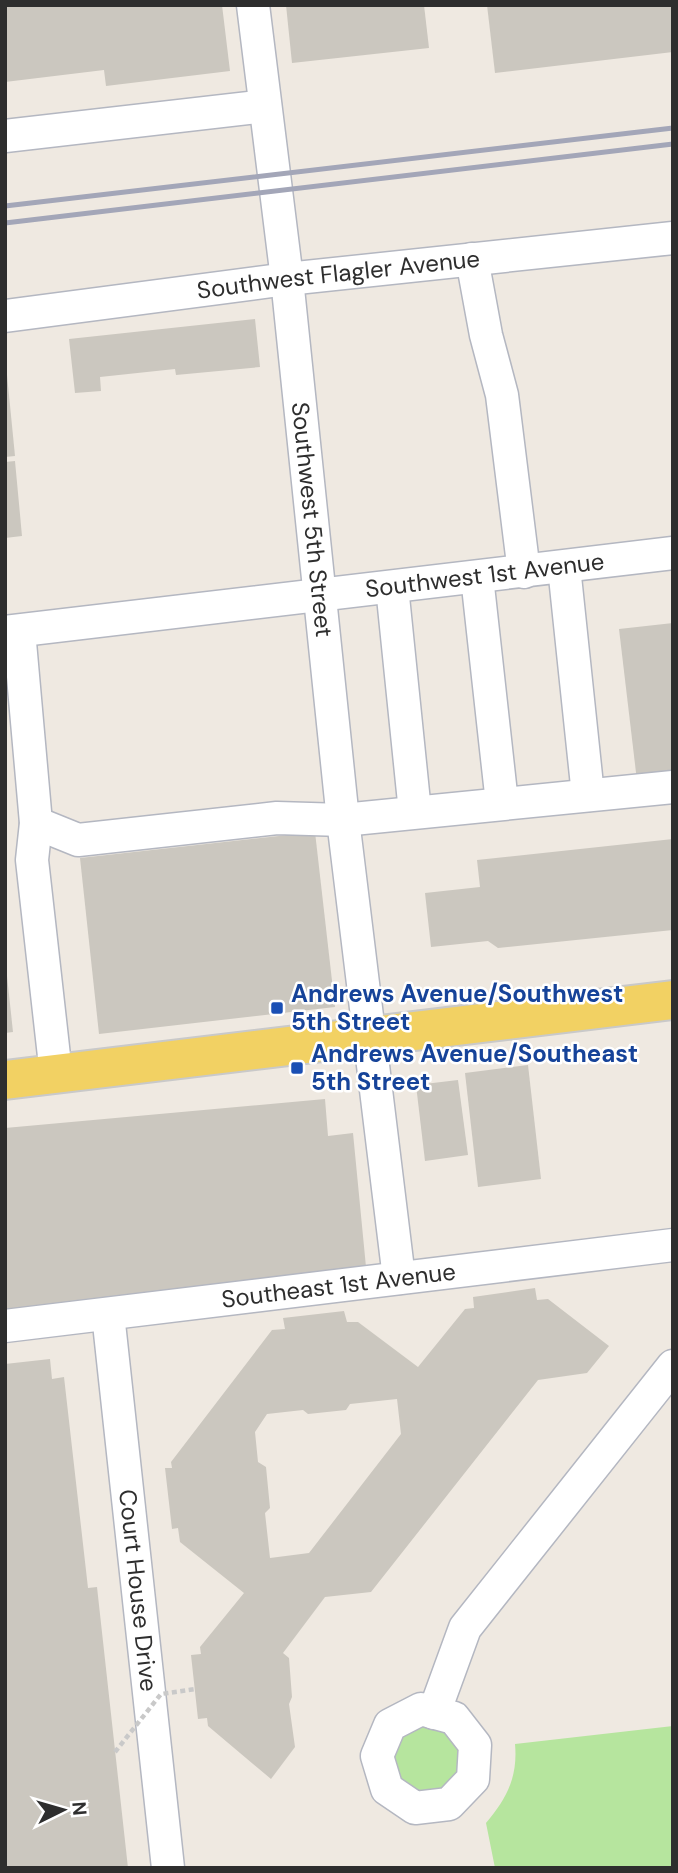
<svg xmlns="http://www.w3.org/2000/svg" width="678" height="1873" font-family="'DM Sans',sans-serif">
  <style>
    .green { fill: #b6e59e }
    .building { fill: #cbc7bf; fill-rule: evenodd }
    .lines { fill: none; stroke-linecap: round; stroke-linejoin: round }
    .minor-casing { stroke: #b4b7c1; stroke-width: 35 }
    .major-casing { stroke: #c9c9c9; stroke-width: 42 }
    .minor { stroke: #fff; stroke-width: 32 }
    .major { stroke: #f2d163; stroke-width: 38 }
    .rail { stroke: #a3a6b8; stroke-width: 5 }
    .path-bridge { stroke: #c9c9c9; stroke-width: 4.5; stroke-dasharray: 5 3.5; stroke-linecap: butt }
    .transit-dot { fill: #1a4fb4; stroke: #fff; stroke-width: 2.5 }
    .labels { text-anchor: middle; stroke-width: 5; stroke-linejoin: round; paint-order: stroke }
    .street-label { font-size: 24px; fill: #2e2e2e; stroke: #fff }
    .transit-label { font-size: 24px; font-weight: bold; fill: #164399; stroke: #fff; text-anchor: start }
  </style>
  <rect width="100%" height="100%" fill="#efe9e1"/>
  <g class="green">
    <path d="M 673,1726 L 673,1868 L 495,1868 L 486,1823 C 507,1798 518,1777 515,1744 Z"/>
    <circle cx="427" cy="1759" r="33"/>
  </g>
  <g class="building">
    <path d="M 5,5 L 222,5 L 230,71 L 106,86 L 104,70 L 5,82 Z"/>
    <path d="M 286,5 L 424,5 L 429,48 L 292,63 Z"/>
    <path d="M 487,5 L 673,5 L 673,52 L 495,73 Z"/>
    <path d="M 255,319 L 260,367 L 176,375 L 175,369 L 100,377 L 101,391 L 75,393 L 69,339 Z"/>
    <path d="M 5,375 L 7,375 L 15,456 L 5,457 Z"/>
    <path d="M 15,461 L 22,536 L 5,538 L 5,462 Z"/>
    <path d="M 673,623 L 673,777 L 637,781 L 619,629 Z"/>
    <path d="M 315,832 L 335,1007 L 99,1034 L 80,858 Z"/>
    <path d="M 673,839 L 673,930 L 498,948 L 488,941 L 431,947 L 425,893 L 480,887 L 477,860 Z"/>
    <path d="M 5,976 L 7,976 L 13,1032 L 5,1033 Z"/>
    <path d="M 528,1065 L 541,1179 L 478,1187 L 465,1073 Z"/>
    <path d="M 458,1080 L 468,1155 L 425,1161 L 416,1085 Z"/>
    <path d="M 325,1099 L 328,1136 L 353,1133 L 366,1267 L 335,1270 L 342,1285 L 5,1316 L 5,1128 Z"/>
    <path d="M 535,1288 L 537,1300 L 548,1299 L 609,1346 L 587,1373 L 538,1380 L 371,1592 L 325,1597 L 283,1653 L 289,1658 L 292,1697 L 289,1704 L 295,1747 L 271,1779 L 208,1726 L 207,1718 L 198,1719 L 191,1655 L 201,1654 L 200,1647 L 244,1593 L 180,1542 L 178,1528 L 172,1529 L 165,1468 L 172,1468 L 171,1462 L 272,1330 L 285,1329 L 283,1318 L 344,1311 L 347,1322 L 358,1322 L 418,1367 L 465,1309 L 474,1308 L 473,1297 ZM 397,1399 L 401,1434 L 309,1553 L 270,1558 L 265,1513 L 270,1508 L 266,1467 L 258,1462 L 255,1432 L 267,1414 L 303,1410 L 308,1414 L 346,1410 L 350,1404 Z"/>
    <path d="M 50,1359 L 52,1379 L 64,1377 L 88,1588 L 97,1587 L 128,1868 L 5,1868 L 5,1364 Z"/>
  </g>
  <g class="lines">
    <defs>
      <g id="minor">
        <path id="s1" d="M 253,5 L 287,279 L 343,820 L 399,1278"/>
        <path d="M 5,136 L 265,106"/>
        <path d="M 472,259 L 486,335 L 502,395 L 524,572"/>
        <path id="s2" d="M 5,316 L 287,279 L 673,238"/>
        <path d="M 564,567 L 588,795"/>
        <path d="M 477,577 L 502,803"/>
        <path d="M 392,587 L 415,812"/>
        <path d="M 19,631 L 36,823 L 32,860 L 56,1074"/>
        <path id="s3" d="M 5,632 L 673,553"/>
        <path d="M 36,823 L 78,840 L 277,818 L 343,820 L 673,787"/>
        <path id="s4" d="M 108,1314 L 168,1868"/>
        <path id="s5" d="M 5,1326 L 673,1245"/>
        <path d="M 421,1709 L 454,1718 L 475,1745 L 473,1779 L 449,1804 L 415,1808 L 387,1789 L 377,1756 L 390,1725 Z"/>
        <path d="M 434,1713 L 465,1628 L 673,1366"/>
      </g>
      <path id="major" d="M 5,1080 L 673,1000"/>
    </defs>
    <use href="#minor" class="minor-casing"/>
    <use href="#major" class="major-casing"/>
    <use href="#minor" class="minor"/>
    <use href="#major" class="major"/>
    <g class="rail">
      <path d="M 5,206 L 673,128"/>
      <path d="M 5,223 L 673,144"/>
    </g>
    <path class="path-bridge" d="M 115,1752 L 161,1694 L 195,1689"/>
  </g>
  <g class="transit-dot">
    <rect x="270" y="1001" width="14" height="14" rx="3.5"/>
    <rect x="290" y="1061" width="14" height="14" rx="3.5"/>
  </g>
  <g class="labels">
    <g class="street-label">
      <text dy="8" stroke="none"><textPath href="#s2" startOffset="336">Southwest Flagler Avenue</textPath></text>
      <text dy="8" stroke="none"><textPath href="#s1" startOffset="518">Southwest 5th Street</textPath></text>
      <text dy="8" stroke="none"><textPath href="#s3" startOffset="483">Southwest 1st Avenue</textPath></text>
      <text dy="8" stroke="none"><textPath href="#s5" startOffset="336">Southeast 1st Avenue</textPath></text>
      <text dy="8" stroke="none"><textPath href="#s4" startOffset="278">Court House Drive</textPath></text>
    </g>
    <g class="transit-label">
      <text x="291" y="1002">Andrews Avenue/Southwest<tspan x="291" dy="28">5th Street</tspan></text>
      <text x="311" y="1062">Andrews Avenue/Southeast<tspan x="311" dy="28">5th Street</tspan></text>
    </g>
  </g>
  <rect width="678" height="1873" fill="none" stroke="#2e2e2e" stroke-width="14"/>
  <g transform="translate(63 1810) rotate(85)" stroke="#ffffff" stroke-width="5" paint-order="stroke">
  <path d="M0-5L12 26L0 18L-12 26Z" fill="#2e2e2e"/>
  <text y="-10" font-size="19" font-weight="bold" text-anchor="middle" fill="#2e2e2e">N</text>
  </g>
</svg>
